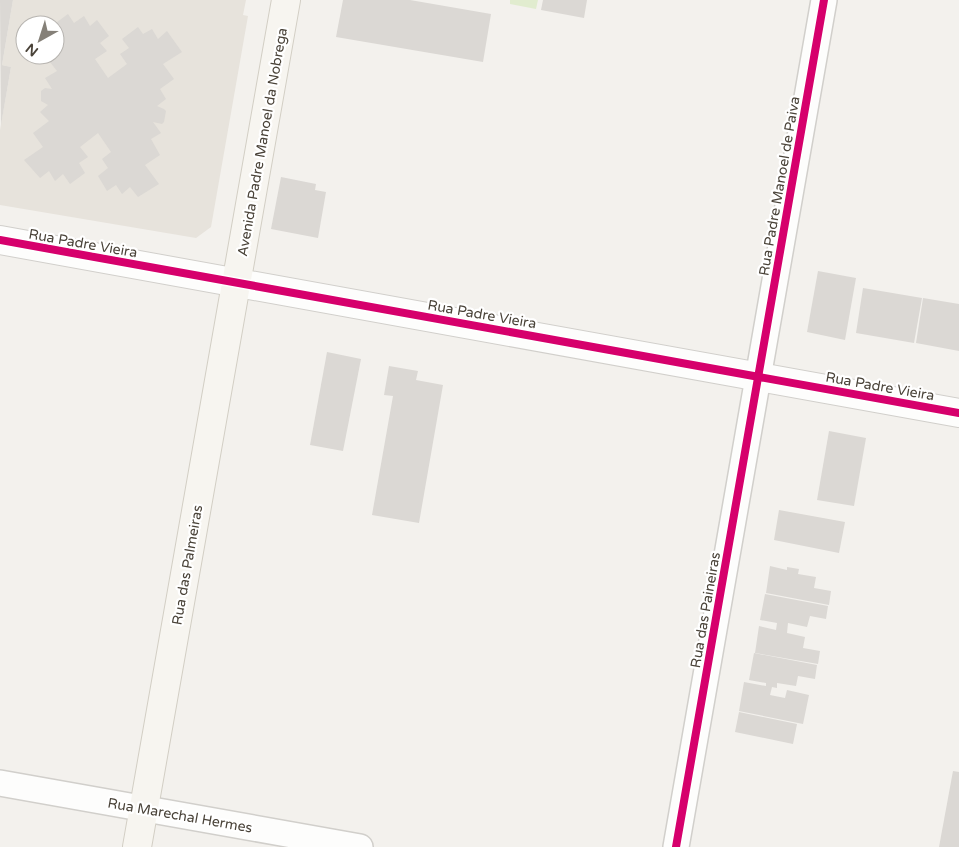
<svg xmlns="http://www.w3.org/2000/svg" width="959" height="847" font-family="'Varela Round',sans-serif">
  <style>
    .residential { fill: #e7e3dc; fill-rule: evenodd }
    .green { fill: #e1eccf }
    .building { fill: #dbd8d4 }
    .lines { fill: none; stroke-linecap: round; stroke-linejoin: round }
    .minor-casing { stroke: #d1cfcb; stroke-width: 28 }
    .tertiary-casing { stroke: #d1cfcb; stroke-width: 30 }
    .secondary-casing { stroke: #d2cec4; stroke-width: 30 }
    .minor { stroke: #fdfdfc; stroke-width: 25 }
    .tertiary { stroke: #fdfdfc; stroke-width: 28 }
    .secondary { stroke: #f7f5f0; stroke-width: 28 }
    .cycleway-casing { stroke: #fff; stroke-width: 11 }
    .cycleway { stroke: #d6006c; stroke-width: 8 }
    .labels { text-anchor: middle; stroke-width: 4.5; stroke-linejoin: round; paint-order: stroke }
    .street-label { font-size: 14px; fill: #4a4339; stroke: #fff }
  </style>
  <rect width="100%" height="100%" fill="#f3f1ed"/>
  <path class="residential" d="M 13,0 L 246,0 L 243,15 L 248,16 L 211,227 L 196,238 L 0,205 L 0,130 L 11,67 L 2,65 ZM 25,25 L 55,25 L 55,55 L 25,55 Z"/>
  <path class="green" d="M 510,0 L 538,0 L 536,9 L 510,4 Z"/>
  <g class="building">
    <path d="M 0,0 L 13,0 L 2,65 L 11,67 L 1,125 Z"/>
    <path d="M 343,0 L 410,0 L 491,14 L 483,62 L 336,37 Z"/>
    <path d="M 543,0 L 587,0 L 584,18 L 541,10 Z"/>
    <path d="M 68,14 L 74,23 L 84,16 L 90,26 L 97,20 L 109,36 L 100,43 L 107,51 L 95,59 L 108,78 L 127,64 L 120,54 L 129,48 L 122,39 L 138,27 L 143,34 L 152,29 L 158,39 L 167,31 L 182,52 L 163,64 L 174,79 L 160,89 L 166,99 L 157,106 L 164,109 L 166,111 L 164,122 L 162,124 L 153,122 L 161,133 L 151,139 L 160,155 L 145,165 L 159,184 L 138,197 L 130,187 L 122,194 L 116,185 L 107,191 L 98,176 L 108,168 L 102,159 L 111,152 L 98,133 L 80,147 L 88,157 L 79,163 L 85,173 L 70,184 L 63,174 L 55,181 L 49,171 L 40,178 L 24,160 L 43,147 L 33,133 L 49,121 L 40,112 L 48,105 L 41,101 L 41,91 L 45,88 L 52,89 L 45,78 L 57,71 L 46,57 L 49,55 L 55,55 L 55,51 L 60,47 L 55,39 L 55,25 L 53,25 Z"/>
    <path d="M 281,177 L 316,184 L 315,190 L 326,192 L 318,238 L 271,229 Z"/>
    <path d="M 818,271 L 856,278 L 845,340 L 807,332 Z"/>
    <path d="M 863,288 L 922,298 L 914,343 L 856,333 Z"/>
    <path d="M 923,298 L 959,304 L 959,351 L 916,343 Z"/>
    <path d="M 327,352 L 361,359 L 343,451 L 310,445 Z"/>
    <path d="M 389,366 L 418,371 L 416,380 L 443,385 L 419,523 L 372,515 L 393,396 L 384,395 Z"/>
    <path d="M 829,431 L 866,438 L 854,506 L 817,500 Z"/>
    <path d="M 779,510 L 845,522 L 839,553 L 774,540 Z"/>
    <path d="M 770,566 L 787,570 L 787,567 L 799,569 L 798,574 L 816,577 L 814,588 L 831,591 L 829,605 L 766,593 Z"/>
    <path d="M 765,594 L 828,606 L 826,619 L 810,616 L 807,627 L 788,623 L 787,633 L 805,637 L 803,648 L 820,651 L 818,664 L 755,653 L 759,626 L 776,630 L 777,623 L 760,620 Z"/>
    <path d="M 754,653 L 817,665 L 815,679 L 798,676 L 796,686 L 777,683 L 777,688 L 772,687 L 770,695 L 785,698 L 787,690 L 809,695 L 803,724 L 739,711 L 744,682 L 766,686 L 766,683 L 749,680 Z"/>
    <path d="M 739,712 L 797,724 L 793,744 L 735,732 Z"/>
    <path d="M 953,771 L 959,772 L 959,847 L 939,847 Z"/>
  </g>
  <g class="lines">
    <defs>
      <g id="minor">
        <path d="M 0,783 L 360,847"/>
        <path d="M 676,847 L 824,0"/>
      </g>
      <path id="tertiary" d="M 0,240 L 959,413"/>
      <path id="secondary" d="M 137,847 L 286,0"/>
    </defs>
    <use href="#minor" class="minor-casing"/>
    <use href="#tertiary" class="tertiary-casing"/>
    <use href="#secondary" class="secondary-casing"/>
    <use href="#minor" class="minor"/>
    <use href="#tertiary" class="tertiary"/>
    <use href="#secondary" class="secondary"/>
    <defs>
      <g id="cycleway">
        <path d="M 0,240 L 959,413"/>
        <path d="M 676,847 L 824,0"/>
      </g>
    </defs>
    <use href="#cycleway" class="cycleway-casing"/>
    <use href="#cycleway" class="cycleway"/>
  </g>
  <g class="labels">
    <g class="street-label">
      <text transform="translate(262 142) rotate(-80)" y="5">Avenida Padre Manoel da Nobrega</text>
      <text transform="translate(779 186) rotate(-80)" y="5">Rua Padre Manoel de Paiva</text>
      <text transform="translate(83 243) rotate(10)" y="5">Rua Padre Vieira</text>
      <text transform="translate(482 314) rotate(10)" y="5">Rua Padre Vieira</text>
      <text transform="translate(880 386) rotate(10)" y="5">Rua Padre Vieira</text>
      <text transform="translate(187 565) rotate(-80)" y="5">Rua das Palmeiras</text>
      <text transform="translate(705 610) rotate(-80)" y="5">Rua das Paineiras</text>
      <text transform="translate(180 815) rotate(10)" y="5">Rua Marechal Hermes</text>
    </g>
  </g>
  <g transform="translate(40 40) rotate(219)"><circle r="24" fill="#ffffff" stroke="#b7b4b0"/>
  <path d="M0-4L9 19L0 12L-9 19Z" fill="#858078"/>
  <text y="-8" font-size="14" font-weight="bold" text-anchor="middle" fill="#4a4339">N</text>
  </g>
</svg>
